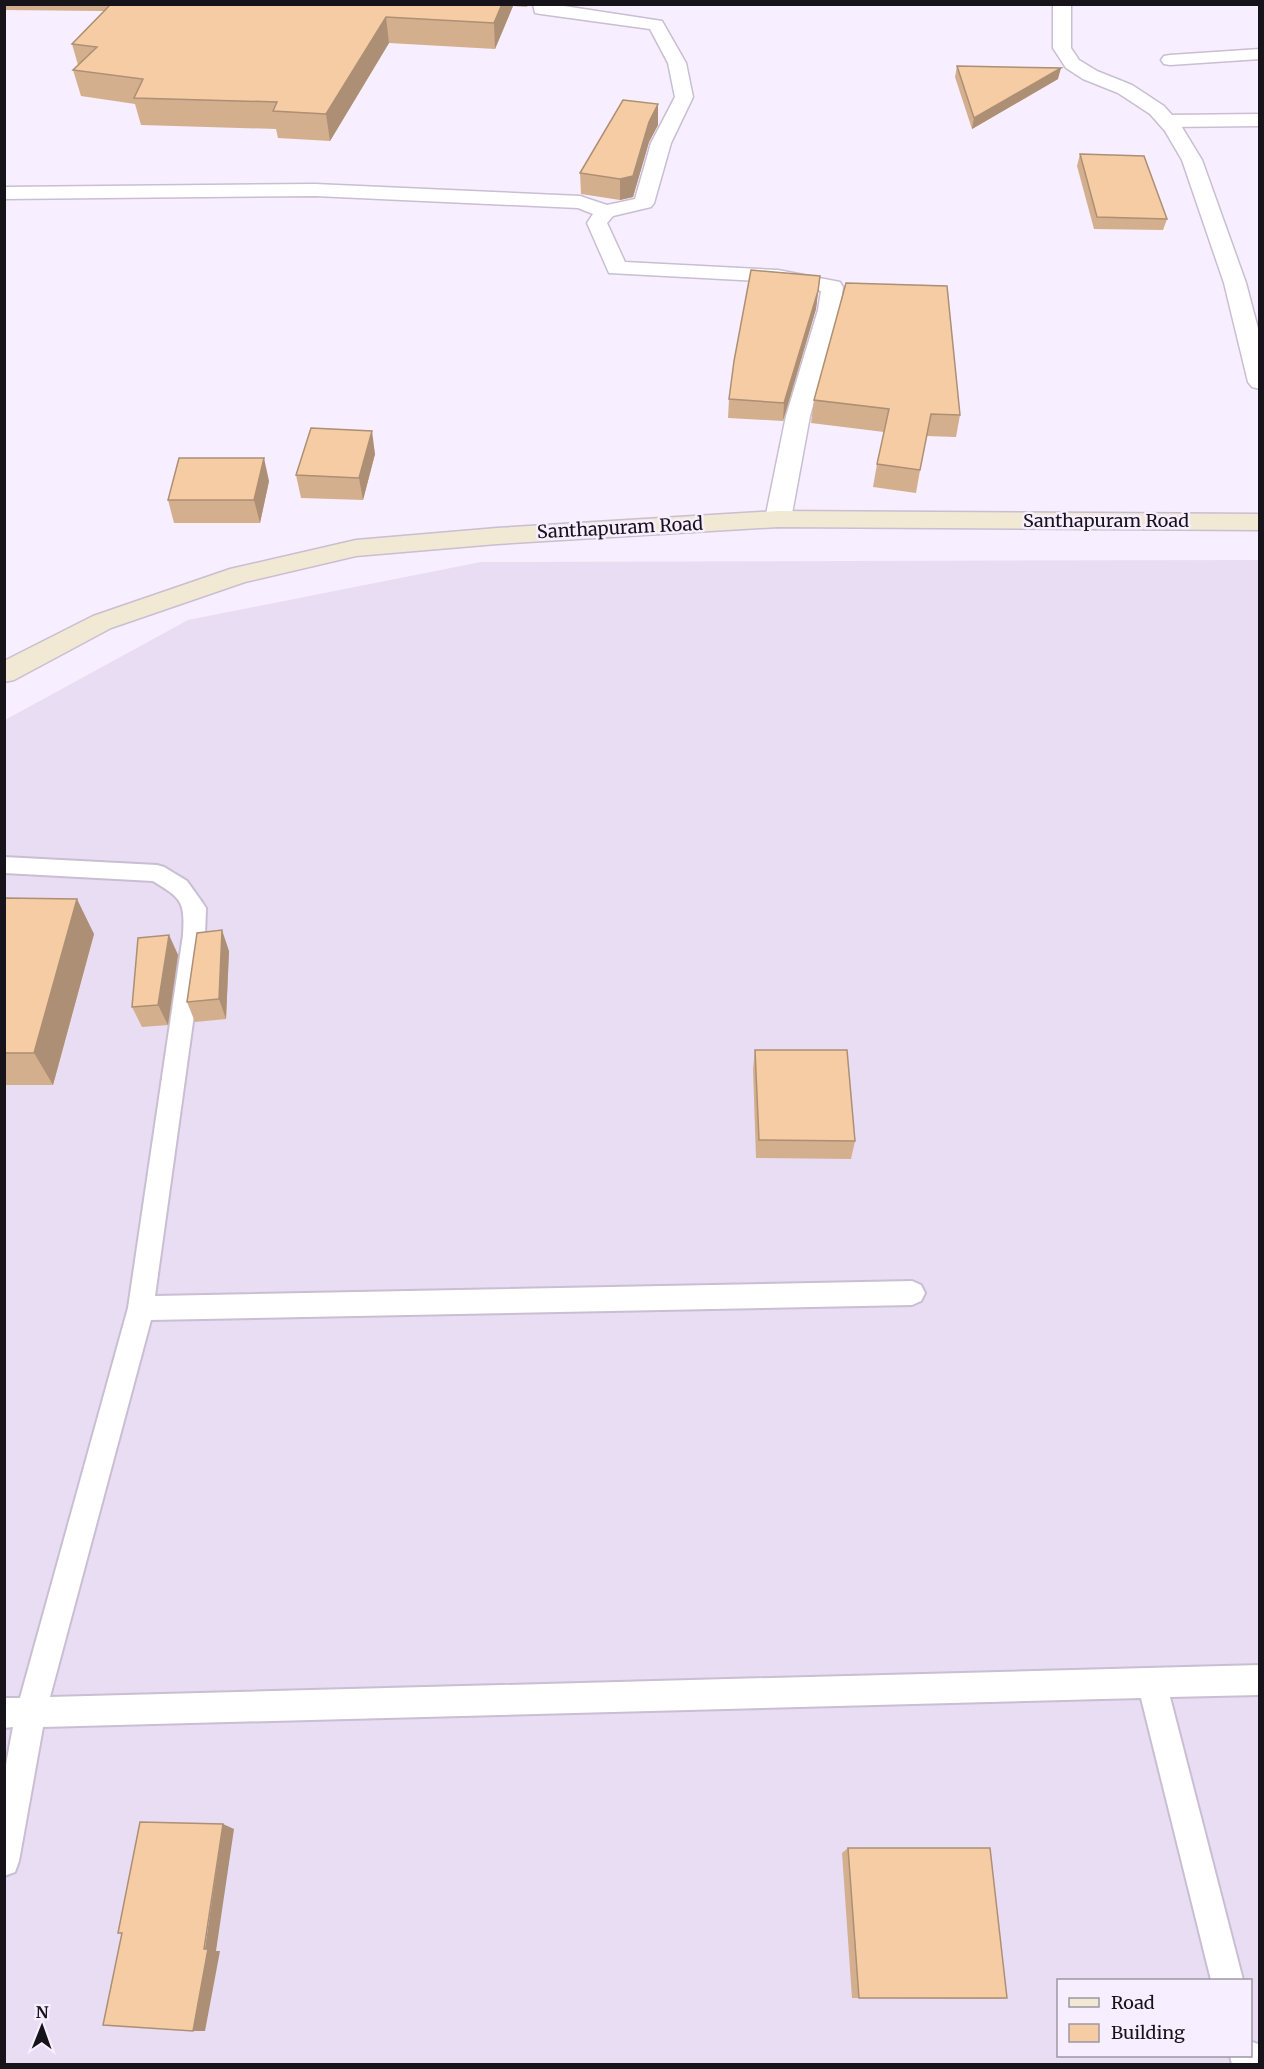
<svg xmlns="http://www.w3.org/2000/svg" width="1264" height="2069" font-family="Merriweather,serif">
  <style>
    .built { fill: #e8ddf2; fill-rule: evenodd }
    .lines { fill: none; stroke-linecap: round; stroke-linejoin: round }
    .service-casing { stroke: #c9bed2; stroke-width: 4 }
    .minor-casing { stroke: #c9bed2; stroke-width: 3 }
    .tertiary-casing { stroke: #c9bed2; stroke-width: 3 }
    .secondary-casing { stroke: #c9bed2; stroke-width: 3 }
    .service { fill: #fff; fill-rule: evenodd }
    .minor { fill: #fff; fill-rule: evenodd }
    .tertiary { fill: #fff; fill-rule: evenodd }
    .secondary { fill: #f1e9d3; fill-rule: evenodd }
    .wall { fill: #d4af8e }
    .shaded-wall { fill: #ac8f74 }
    .building { fill: #f6cca5; stroke: #ac8f74; stroke-width: 1.5 }
    .labels { text-anchor: middle; stroke-width: 5; stroke-linejoin: round; paint-order: stroke }
    .far-street-label { font-size: 18px; fill: #17131a; stroke: #f7eeff }
  </style>
  <rect width="100%" height="100%" fill="#f7eeff"/>
  <path class="built" d="M 1259,560 L 1259,2064 L 5,2064 L 5,720 L 188,620 L 481,562 ZM 1058,1980 L 1250,1980 L 1250,2056 L 1058,2056 Z"/>
  <g class="lines">
    <defs>
      <g id="service">
        <path d="M 4,857 L 157,865 L 164,867 L 187,881 L 202,902 L 206,908 L 205,935 L 155,1296 L 912,1281 L 921,1285 L 925,1293 L 921,1301 L 912,1305 L 151,1320 L 50,1697 L 1260,1665 L 1260,1695 L 1170,1697 L 1243,1980 L 1211,1980 L 1141,1698 L 43,1727 L 19,1861 L 15,1872 L 4,1876 L 4,1775 L 13,1727 L 4,1728 L 4,1698 L 20,1698 L 128,1308 L 183,935 C 185,901 182,899 153,881 L 4,873 Z"/>
        <path d="M 1250,2041 L 1258,2044 L 1260,2064 L 1232,2064 L 1230,2056 L 1250,2056 Z"/>
      </g>
      <g id="minor">
        <path d="M 533,4 L 551,4 L 662,21 L 686,63 L 693,97 L 671,143 L 654,203 L 651,207 L 613,216 L 607,223 L 625,262 L 778,270 L 840,282 L 843,287 L 840,310 L 810,416 L 791,519 L 787,525 L 778,527 L 769,525 L 765,519 L 786,416 L 818,310 L 821,291 L 778,282 L 609,273 L 587,223 L 593,214 L 578,208 L 315,196 L 4,199 L 4,187 L 315,184 L 580,196 L 607,205 L 635,199 L 651,143 L 675,97 L 668,63 L 650,29 L 541,14 L 535,13 Z"/>
        <path d="M 1260,49 L 1260,59 L 1170,65 L 1164,64 L 1161,60 L 1164,56 L 1170,55 Z"/>
        <path d="M 1260,114 L 1260,126 L 1167,127 L 1160,125 L 1157,121 L 1160,117 L 1167,115 Z"/>
      </g>
      <path id="tertiary" d="M 1053,4 L 1071,4 L 1071,48 L 1079,60 L 1097,71 L 1132,85 L 1164,106 L 1180,124 L 1202,160 L 1246,283 L 1260,336 L 1260,389 L 1252,387 L 1248,382 L 1224,283 L 1182,160 L 1165,131 L 1150,114 L 1118,93 L 1083,79 L 1066,68 L 1053,48 Z"/>
      <path id="secondary" d="M 778,511 L 1260,514 L 1260,530 L 778,527 L 497,544 L 356,556 L 245,582 L 111,628 L 14,680 L 4,682 L 4,661 L 93,616 L 230,569 L 356,540 L 497,528 Z"/>
    </defs>
    <use href="#service" class="service-casing"/>
    <use href="#minor" class="minor-casing"/>
    <use href="#tertiary" class="tertiary-casing"/>
    <use href="#secondary" class="secondary-casing"/>
    <use href="#service" class="service"/>
    <use href="#minor" class="minor"/>
    <use href="#tertiary" class="tertiary"/>
    <use href="#secondary" class="secondary"/>
  </g>
  <g class="wall">
    <path d="M 4,4 L 528,4 L 527,7 L 513,6 L 495,49 L 389,43 L 330,141 L 278,138 L 276,129 L 141,125 L 135,104 L 81,96 L 73,70 L 78,65 L 72,44 L 104,11 L 4,10 Z"/>
    <path d="M 957,66 L 1058,79 L 972,129 L 955,77 Z"/>
    <path d="M 658,104 L 658,125 L 649,142 L 633,197 L 620,200 L 581,194 L 580,173 Z"/>
    <path d="M 1080,154 L 1167,219 L 1163,230 L 1094,229 L 1077,166 Z"/>
    <path d="M 820,276 L 816,309 L 783,421 L 728,418 L 729,399 Z"/>
    <path d="M 814,400 L 960,415 L 956,437 L 926,436 L 916,493 L 873,487 L 877,464 L 884,432 L 811,423 Z"/>
    <path d="M 375,454 L 363,500 L 301,498 L 296,475 Z"/>
    <path d="M 269,481 L 260,523 L 174,523 L 168,500 Z"/>
    <path d="M 4,898 L 94,934 L 53,1085 L 4,1085 Z"/>
    <path d="M 169,935 L 178,955 L 168,1025 L 142,1027 L 132,1007 Z"/>
    <path d="M 229,951 L 226,1019 L 195,1022 L 187,1002 Z"/>
    <path d="M 755,1050 L 855,1141 L 851,1159 L 756,1158 L 753,1069 Z"/>
    <path d="M 848,1848 L 1007,1998 L 996,1999 L 852,1998 L 842,1853 Z"/>
  </g>
  <g class="shaded-wall">
    <path d="M 502,4 L 513,4 L 513,6 L 495,49 L 494,23 Z"/>
    <path d="M 386,17 L 389,43 L 330,141 L 326,114 Z"/>
    <path d="M 1061,68 L 1058,79 L 972,129 L 974,118 Z"/>
    <path d="M 658,104 L 658,125 L 649,142 L 633,197 L 620,200 L 620,179 Z"/>
    <path d="M 820,276 L 816,309 L 783,421 L 784,403 Z"/>
    <path d="M 372,431 L 375,454 L 363,500 L 359,478 Z"/>
    <path d="M 264,458 L 269,481 L 260,523 L 254,500 Z"/>
    <path d="M 77,899 L 94,934 L 53,1085 L 34,1053 Z"/>
    <path d="M 222,930 L 229,951 L 226,1019 L 219,999 Z"/>
    <path d="M 169,935 L 178,955 L 168,1025 L 158,1005 Z"/>
    <path d="M 223,1824 L 234,1829 L 216,1951 L 220,1951 L 205,2031 L 193,2031 Z"/>
  </g>
  <g class="building">
    <path d="M 111,4 L 502,4 L 494,23 L 386,17 L 326,114 L 273,111 L 277,102 L 134,98 L 143,79 L 73,70 L 97,47 L 72,44 Z"/>
    <path d="M 957,66 L 1061,68 L 974,118 Z"/>
    <path d="M 623,100 L 658,104 L 649,122 L 633,176 L 620,179 L 580,173 Z"/>
    <path d="M 1080,154 L 1144,156 L 1167,219 L 1097,217 Z"/>
    <path d="M 751,270 L 820,276 L 818,291 L 784,403 L 729,399 L 734,361 Z"/>
    <path d="M 846,283 L 947,286 L 960,415 L 931,414 L 920,470 L 877,464 L 889,409 L 814,400 Z"/>
    <path d="M 311,428 L 372,431 L 359,478 L 296,475 Z"/>
    <path d="M 179,458 L 264,458 L 254,500 L 168,500 Z"/>
    <path d="M 4,898 L 77,899 L 34,1053 L 4,1053 Z"/>
    <path d="M 222,930 L 219,999 L 187,1002 L 197,933 Z"/>
    <path d="M 169,935 L 158,1005 L 132,1007 L 138,938 Z"/>
    <path d="M 755,1050 L 847,1050 L 855,1141 L 759,1140 Z"/>
    <path d="M 140,1822 L 223,1824 L 204,1949 L 208,1949 L 193,2031 L 103,2025 L 122,1933 L 118,1933 Z"/>
    <path d="M 848,1848 L 990,1848 L 1007,1998 L 859,1998 Z"/>
  </g>
  <g class="labels">
    <g class="far-street-label">
      <text x="1106" y="527">Santhapuram Road</text>
      <text transform="translate(620 528) rotate(-3)" y="6">Santhapuram Road</text>
    </g>
  </g>
  <rect width="1264" height="2069" fill="none" stroke="#17131a" stroke-width="12"/>
  <rect x="1057" y="1979" width="195" height="78" fill="#f7eeff" stroke="#9d96a3" stroke-width="1.5"/>
  <rect x="1069" y="1998" width="30" height="9" fill="#f1e9d3" stroke="#9d96a3" stroke-width="1.5"/>
  <text x="1111" y="2009" font-size="18" fill="#17131a">Road</text>
  <rect x="1069" y="2024" width="30" height="18" fill="#f6cca5" stroke="#9d96a3" stroke-width="1.5"/>
  <text x="1111" y="2039" font-size="18" fill="#17131a">Building</text>
  <g transform="translate(42 2027) rotate(1)" stroke="#f7eeff" stroke-width="4.5" paint-order="stroke">
  <path d="M0-4.5L10 22L0 15L-10 22Z" fill="#17131a"/>
  <text y="-9" font-size="16" font-weight="bold" text-anchor="middle" fill="#17131a">N</text>
  </g>
</svg>
